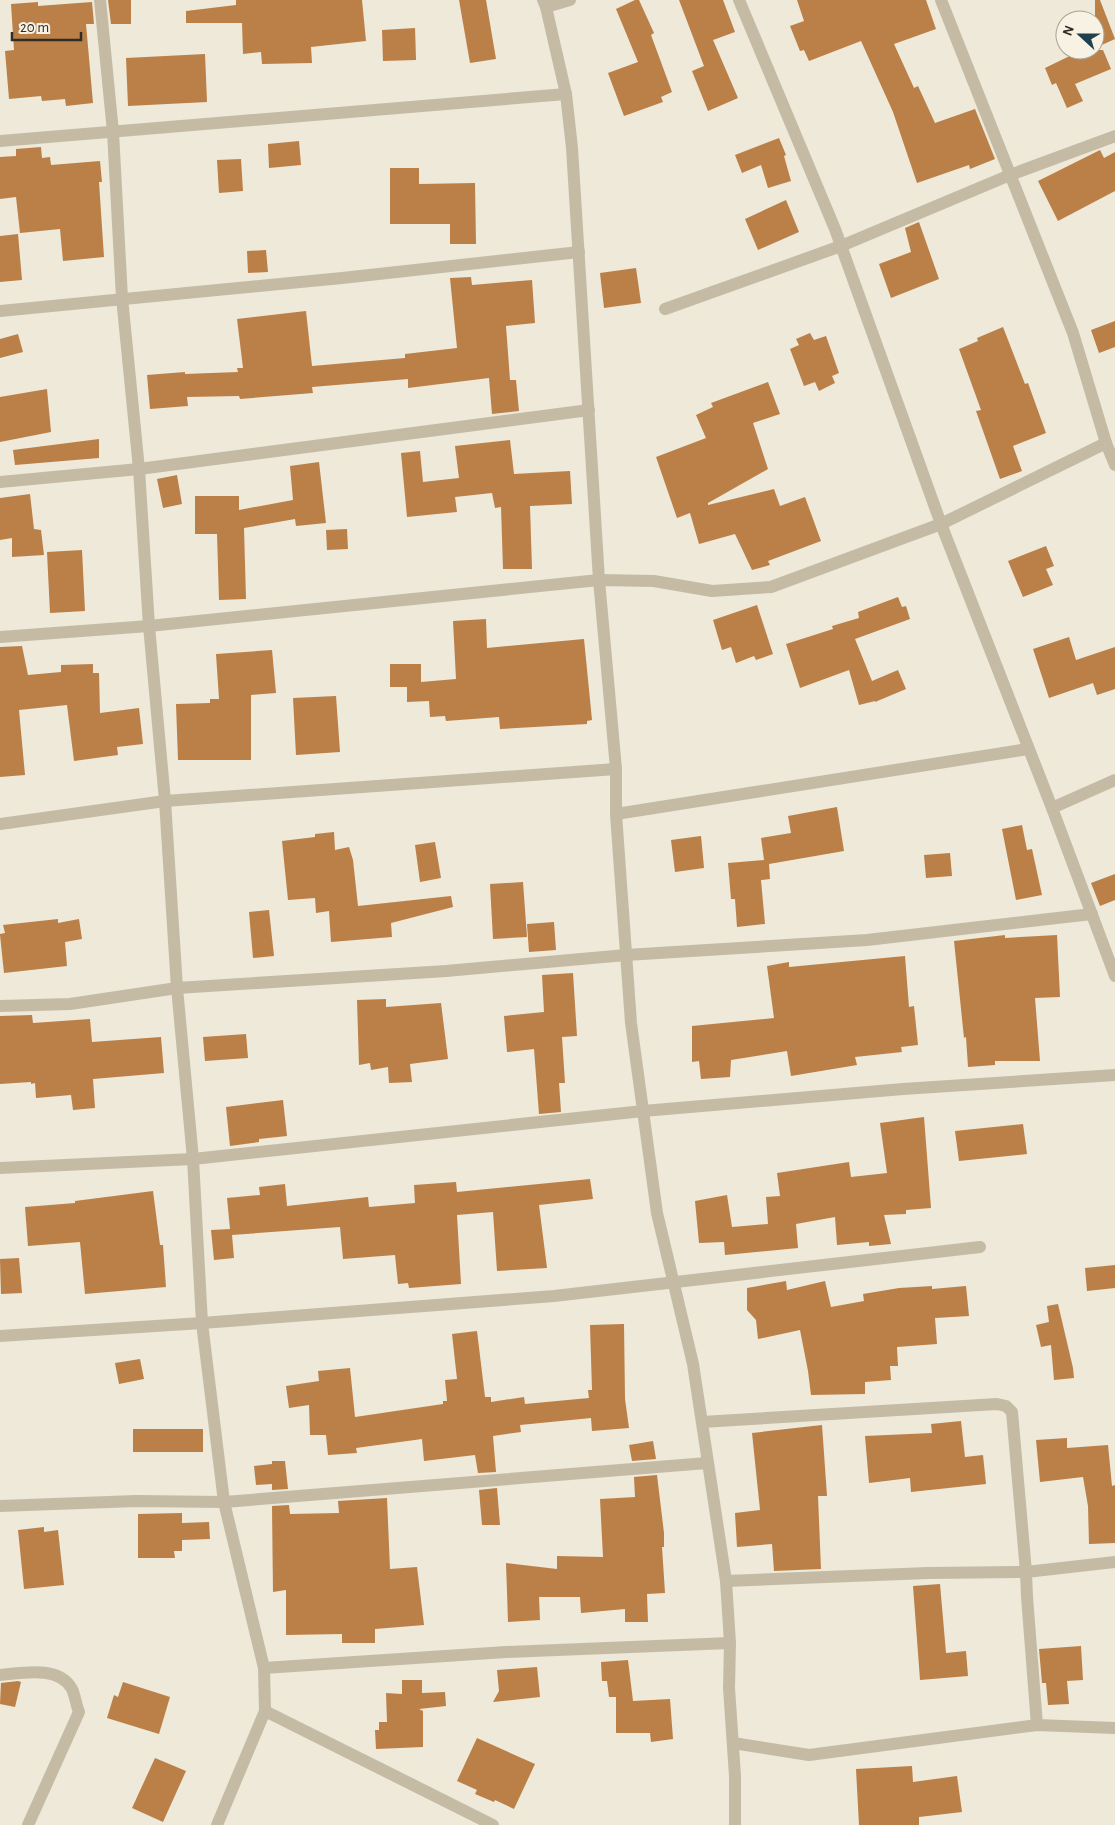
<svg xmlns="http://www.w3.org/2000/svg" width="1115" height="1825" font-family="'Alegreya Sans',sans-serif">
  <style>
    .building { fill: #bb7f48 }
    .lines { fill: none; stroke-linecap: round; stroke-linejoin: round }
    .minor { stroke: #c5bba5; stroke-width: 12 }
  </style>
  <rect width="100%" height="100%" fill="#eee9d8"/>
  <g class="building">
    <path d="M 108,0 L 131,0 L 131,24 L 111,24 Z"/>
    <path d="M 236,0 L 362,0 L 366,41 L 311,47 L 312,63 L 262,64 L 261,52 L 243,54 L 242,23 L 186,23 L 186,11 L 236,5 Z"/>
    <path d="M 459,0 L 486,0 L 496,59 L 470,63 Z"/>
    <path d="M 635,0 L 639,0 L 654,33 L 651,35 L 672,92 L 661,97 L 663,102 L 624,116 L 608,73 L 638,62 L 616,9 Z"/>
    <path d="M 679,0 L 723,0 L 735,32 L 713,40 L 738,98 L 708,111 L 692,71 L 704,66 Z"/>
    <path d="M 797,0 L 926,0 L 936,29 L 894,44 L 914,88 L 918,86 L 935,123 L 975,109 L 995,159 L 970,169 L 969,165 L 917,183 L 893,112 L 861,41 L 809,61 L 804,50 L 800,51 L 790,26 L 804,21 Z"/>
    <path d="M 1095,0 L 1100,0 L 1115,39 L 1095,48 Z"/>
    <path d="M 38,2 L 38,6 L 92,2 L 94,24 L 86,24 L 93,103 L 66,106 L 65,99 L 42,101 L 41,96 L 9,99 L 5,51 L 14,50 L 11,4 Z"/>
    <path d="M 415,28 L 416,60 L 383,61 L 382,30 Z"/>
    <path d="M 1082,50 L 1103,50 L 1111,69 L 1075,84 L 1083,101 L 1067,108 L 1056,83 L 1052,85 L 1045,68 Z"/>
    <path d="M 205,54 L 207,102 L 128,106 L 126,58 Z"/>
    <path d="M 779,138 L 786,155 L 784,156 L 791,181 L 768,188 L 761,165 L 742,173 L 735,155 Z"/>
    <path d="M 299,141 L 301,165 L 269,168 L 268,144 Z"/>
    <path d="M 41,147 L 42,158 L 50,157 L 51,165 L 100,161 L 102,182 L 99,182 L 104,257 L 63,261 L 60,229 L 20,233 L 16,197 L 0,199 L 0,157 L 16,156 L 16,149 Z"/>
    <path d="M 1100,150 L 1104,158 L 1115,152 L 1115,191 L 1058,221 L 1038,181 Z"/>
    <path d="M 241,159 L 243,191 L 219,193 L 217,160 Z"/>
    <path d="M 390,168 L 419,168 L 419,184 L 475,183 L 476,244 L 450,244 L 450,224 L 390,224 Z"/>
    <path d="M 786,200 L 799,232 L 758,250 L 745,219 Z"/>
    <path d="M 919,222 L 939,279 L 891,298 L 879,264 L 911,252 L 905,228 Z"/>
    <path d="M 18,234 L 22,280 L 0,282 L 0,236 Z"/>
    <path d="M 266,250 L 268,272 L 248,273 L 247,251 Z"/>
    <path d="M 636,268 L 641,303 L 604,308 L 600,273 Z"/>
    <path d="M 471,277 L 472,285 L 532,280 L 535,323 L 506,326 L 510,380 L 516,380 L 519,411 L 492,414 L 489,378 L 408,388 L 408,379 L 312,387 L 313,393 L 240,399 L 239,396 L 187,397 L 188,406 L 150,409 L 147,375 L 185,372 L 185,374 L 238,372 L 237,368 L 243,368 L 237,319 L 306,311 L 312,366 L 405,358 L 405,354 L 457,348 L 450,278 Z"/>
    <path d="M 1115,321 L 1115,347 L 1099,353 L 1091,330 Z"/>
    <path d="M 1003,327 L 1025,384 L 1028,383 L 1046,433 L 1013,446 L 1022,471 L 1000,479 L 976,411 L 981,410 L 959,349 L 978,341 L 977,338 Z"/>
    <path d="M 810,333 L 814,340 L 826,336 L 839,373 L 832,376 L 835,383 L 819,391 L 815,382 L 804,386 L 790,349 L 799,345 L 796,339 Z"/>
    <path d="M 18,334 L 23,352 L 0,358 L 0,339 Z"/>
    <path d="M 768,382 L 780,414 L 753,423 L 768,469 L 708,503 L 708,505 L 774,489 L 780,506 L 805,497 L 821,541 L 768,561 L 770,565 L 752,570 L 735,534 L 699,544 L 690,513 L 677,518 L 656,457 L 706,438 L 696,415 L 713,407 L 711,403 Z"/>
    <path d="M 47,389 L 51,432 L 0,442 L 0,397 Z"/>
    <path d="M 99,439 L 99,458 L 15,465 L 13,450 Z"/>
    <path d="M 510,440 L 514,474 L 570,471 L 572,504 L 530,506 L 532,569 L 503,569 L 501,507 L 495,508 L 492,493 L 455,497 L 457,512 L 407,517 L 401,453 L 420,451 L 423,482 L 459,478 L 455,446 Z"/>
    <path d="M 319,462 L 326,523 L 296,526 L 295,519 L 244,528 L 246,599 L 219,600 L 217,534 L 195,534 L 195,496 L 239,496 L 239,510 L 293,500 L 290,466 Z"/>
    <path d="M 177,475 L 182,504 L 163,508 L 157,479 Z"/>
    <path d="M 30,494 L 34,529 L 41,530 L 44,555 L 12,557 L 12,538 L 0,540 L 0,498 Z"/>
    <path d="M 347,529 L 348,549 L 327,550 L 326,530 Z"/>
    <path d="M 1046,546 L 1054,566 L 1046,569 L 1053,585 L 1023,597 L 1008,561 Z"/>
    <path d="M 82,550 L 85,611 L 50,613 L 47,552 Z"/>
    <path d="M 898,597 L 902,607 L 906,606 L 910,619 L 855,639 L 872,681 L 898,670 L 906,689 L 875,702 L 875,701 L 859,705 L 849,670 L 800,688 L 786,644 L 833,629 L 832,626 L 859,618 L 858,612 Z"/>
    <path d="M 757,605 L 773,654 L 756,660 L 754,656 L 736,663 L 731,647 L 722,650 L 713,620 Z"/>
    <path d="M 486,619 L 487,648 L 584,639 L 592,720 L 587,721 L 587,724 L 500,729 L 499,717 L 446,721 L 445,716 L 430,717 L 429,701 L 407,702 L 407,687 L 390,687 L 390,664 L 421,664 L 421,682 L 456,679 L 453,621 Z"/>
    <path d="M 1069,637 L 1076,660 L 1115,647 L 1115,689 L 1097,695 L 1093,683 L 1049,698 L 1033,649 Z"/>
    <path d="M 22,646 L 28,675 L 61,672 L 61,665 L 93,664 L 93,673 L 99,673 L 100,713 L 139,708 L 143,744 L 117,747 L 118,755 L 74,761 L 67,705 L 19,710 L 25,775 L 0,777 L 0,647 Z"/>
    <path d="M 272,650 L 276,693 L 251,695 L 251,760 L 178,760 L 176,704 L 210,703 L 210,699 L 219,699 L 216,654 Z"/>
    <path d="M 336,696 L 340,752 L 296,755 L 293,698 Z"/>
    <path d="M 837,807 L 844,851 L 769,864 L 770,879 L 761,880 L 765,924 L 737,927 L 735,899 L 731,899 L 728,863 L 764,860 L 761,838 L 791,833 L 788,816 Z"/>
    <path d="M 1022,825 L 1027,850 L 1032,849 L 1042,895 L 1016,900 L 1002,829 Z"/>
    <path d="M 334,832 L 335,850 L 349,847 L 353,860 L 358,906 L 451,896 L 453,907 L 391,923 L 392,937 L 331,942 L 329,911 L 316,913 L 315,898 L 288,900 L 282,841 L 315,837 L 315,834 Z"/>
    <path d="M 701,836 L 704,868 L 675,872 L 671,840 Z"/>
    <path d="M 435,842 L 441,878 L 420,882 L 415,845 Z"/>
    <path d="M 950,853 L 952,876 L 926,878 L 924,855 Z"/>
    <path d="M 1115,874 L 1115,900 L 1100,906 L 1091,883 Z"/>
    <path d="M 523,882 L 527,937 L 493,939 L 490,884 Z"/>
    <path d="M 269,910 L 274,956 L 253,958 L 249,912 Z"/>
    <path d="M 58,919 L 58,923 L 79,919 L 82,939 L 65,942 L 67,966 L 4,973 L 0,935 L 0,934 L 5,933 L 3,925 Z"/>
    <path d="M 554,922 L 556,950 L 529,952 L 527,924 Z"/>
    <path d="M 1005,935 L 1005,938 L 1057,935 L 1060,997 L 1035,998 L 1040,1061 L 995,1061 L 995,1065 L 968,1067 L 966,1037 L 964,1038 L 954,941 Z"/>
    <path d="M 905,956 L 909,1007 L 914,1006 L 918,1045 L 901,1047 L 902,1052 L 855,1057 L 857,1065 L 791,1076 L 787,1051 L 731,1060 L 730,1077 L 701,1079 L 699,1061 L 692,1062 L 692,1026 L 774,1018 L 767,966 L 789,962 L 789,967 Z"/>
    <path d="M 573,973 L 577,1036 L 562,1037 L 565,1083 L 559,1083 L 561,1112 L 539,1114 L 534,1049 L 507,1052 L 504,1016 L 544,1012 L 542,975 Z"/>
    <path d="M 386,999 L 386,1007 L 441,1003 L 448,1059 L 410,1064 L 412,1082 L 389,1083 L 388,1067 L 371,1070 L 370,1063 L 359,1065 L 357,1000 Z"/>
    <path d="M 32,1015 L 33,1023 L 90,1019 L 92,1042 L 161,1037 L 164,1073 L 93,1079 L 95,1108 L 73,1110 L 71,1095 L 36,1098 L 35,1083 L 31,1084 L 31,1082 L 0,1084 L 0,1016 Z"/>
    <path d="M 246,1034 L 248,1058 L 205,1061 L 203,1037 Z"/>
    <path d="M 283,1100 L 287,1136 L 259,1139 L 259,1142 L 230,1146 L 226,1107 Z"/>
    <path d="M 924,1117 L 931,1208 L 906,1210 L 906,1214 L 884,1215 L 891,1244 L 869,1246 L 869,1242 L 837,1245 L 835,1217 L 796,1224 L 798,1248 L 725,1255 L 724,1242 L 699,1243 L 695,1201 L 727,1195 L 732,1227 L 768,1224 L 766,1197 L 780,1196 L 777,1173 L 849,1162 L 851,1177 L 887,1173 L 880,1123 Z"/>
    <path d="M 1023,1124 L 1027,1154 L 959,1161 L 955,1131 Z"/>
    <path d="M 590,1179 L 593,1199 L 539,1205 L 547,1268 L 497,1271 L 493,1212 L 457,1215 L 461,1284 L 409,1288 L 408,1283 L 398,1284 L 395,1255 L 343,1259 L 340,1227 L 232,1235 L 234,1258 L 214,1260 L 211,1230 L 230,1229 L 227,1198 L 260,1195 L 259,1187 L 285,1184 L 287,1206 L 368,1197 L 369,1207 L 415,1203 L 414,1185 L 456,1182 L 457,1192 Z"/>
    <path d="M 153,1191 L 160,1245 L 163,1245 L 166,1287 L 85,1294 L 80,1242 L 28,1246 L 25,1207 L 75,1203 L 75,1201 Z"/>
    <path d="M 19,1258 L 22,1293 L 1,1294 L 0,1259 Z"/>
    <path d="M 1115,1265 L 1115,1288 L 1087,1291 L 1085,1268 Z"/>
    <path d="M 786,1281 L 787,1290 L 825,1281 L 831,1307 L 864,1301 L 863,1294 L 899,1288 L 932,1286 L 932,1289 L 966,1286 L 969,1316 L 935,1318 L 937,1344 L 897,1347 L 898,1366 L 890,1366 L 891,1380 L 865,1382 L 865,1394 L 811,1395 L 808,1371 L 800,1330 L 758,1339 L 756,1320 L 747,1310 L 747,1288 Z"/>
    <path d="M 1058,1304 L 1073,1368 L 1074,1378 L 1054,1380 L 1051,1345 L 1041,1347 L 1036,1325 L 1049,1322 L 1047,1306 Z"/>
    <path d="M 624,1324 L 625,1399 L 629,1428 L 592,1431 L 591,1418 L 520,1425 L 521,1432 L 493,1436 L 496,1472 L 478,1473 L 475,1455 L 424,1461 L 422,1439 L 356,1448 L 357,1453 L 328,1455 L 326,1435 L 310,1435 L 309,1405 L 289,1408 L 286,1386 L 319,1381 L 318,1371 L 350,1368 L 355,1417 L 443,1404 L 443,1401 L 447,1401 L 445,1380 L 457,1379 L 452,1334 L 477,1331 L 485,1397 L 491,1397 L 491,1402 L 524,1397 L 525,1404 L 589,1398 L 588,1390 L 592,1390 L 590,1325 Z"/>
    <path d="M 140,1359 L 144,1379 L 119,1384 L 115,1363 Z"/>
    <path d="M 961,1421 L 965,1457 L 983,1455 L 986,1484 L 911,1492 L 910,1478 L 869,1483 L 865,1436 L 932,1433 L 931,1424 Z"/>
    <path d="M 822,1425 L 827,1496 L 818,1496 L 821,1569 L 774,1571 L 772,1544 L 737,1547 L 735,1513 L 760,1510 L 752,1433 Z"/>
    <rect x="133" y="1429" width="70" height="23"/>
    <path d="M 1067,1438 L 1067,1448 L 1108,1445 L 1112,1486 L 1115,1485 L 1115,1543 L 1089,1544 L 1088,1506 L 1083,1477 L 1040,1482 L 1036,1440 Z"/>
    <path d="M 653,1441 L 656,1459 L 632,1461 L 629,1445 Z"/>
    <path d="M 272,1461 L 285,1461 L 288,1489 L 272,1490 L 272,1484 L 256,1485 L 254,1466 L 272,1464 Z"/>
    <path d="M 657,1475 L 664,1533 L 664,1547 L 662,1547 L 665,1593 L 647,1594 L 648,1622 L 625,1622 L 625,1609 L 581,1613 L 580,1597 L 539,1597 L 540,1620 L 508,1622 L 506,1563 L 557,1569 L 557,1556 L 603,1557 L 600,1499 L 635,1497 L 634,1477 Z"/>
    <path d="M 497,1488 L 500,1525 L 482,1525 L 479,1490 Z"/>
    <path d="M 387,1498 L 390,1569 L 417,1567 L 424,1625 L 375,1629 L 375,1643 L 342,1643 L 342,1634 L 286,1635 L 286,1590 L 273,1592 L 272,1506 L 289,1505 L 290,1514 L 339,1513 L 338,1501 Z"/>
    <path d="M 182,1513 L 182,1523 L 209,1522 L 210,1539 L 182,1540 L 182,1551 L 174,1551 L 175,1558 L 138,1558 L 138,1514 Z"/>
    <path d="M 44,1527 L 44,1532 L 58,1530 L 64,1585 L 24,1589 L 18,1530 Z"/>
    <path d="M 940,1584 L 946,1653 L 966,1651 L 968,1676 L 920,1680 L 913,1586 Z"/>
    <path d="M 1081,1646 L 1083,1680 L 1067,1681 L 1069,1704 L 1048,1705 L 1046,1683 L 1042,1683 L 1039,1649 Z"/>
    <path d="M 628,1660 L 633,1701 L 670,1699 L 673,1739 L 651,1742 L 650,1733 L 616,1733 L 616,1697 L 609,1697 L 607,1681 L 602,1681 L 601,1662 Z"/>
    <path d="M 537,1667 L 540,1697 L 493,1702 L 499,1691 L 497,1670 Z"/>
    <path d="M 402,1680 L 422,1680 L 422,1693 L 445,1692 L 446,1706 L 419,1709 L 423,1711 L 423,1747 L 376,1749 L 375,1730 L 379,1730 L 379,1722 L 387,1722 L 386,1693 L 402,1694 Z"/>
    <path d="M 18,1681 L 21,1682 L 15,1707 L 0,1704 L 1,1683 Z"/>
    <path d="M 123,1682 L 170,1697 L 159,1734 L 107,1718 L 114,1695 L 118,1697 Z"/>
    <path d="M 477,1738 L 535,1764 L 514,1809 L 495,1800 L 494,1802 L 475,1794 L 477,1790 L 457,1781 Z"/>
    <path d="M 155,1758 L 186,1771 L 163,1822 L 132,1808 Z"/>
    <path d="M 912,1766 L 913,1782 L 957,1776 L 962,1812 L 919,1817 L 919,1825 L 859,1825 L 856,1769 Z"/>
  </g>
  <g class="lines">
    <g class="minor">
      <path d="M 100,0 L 113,132 L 122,298 L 139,469 L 149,626 L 165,801 L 177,988 L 193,1159 L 202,1323 L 224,1502 L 264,1668 L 265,1711"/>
      <path d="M 543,0 L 546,7 L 566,94 L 572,148 L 599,580 L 616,769 L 616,814 L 631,1023 L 657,1213 L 693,1364 L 726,1581 L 730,1643 L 729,1688 L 735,1776 L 735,1825"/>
      <path d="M 739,0 L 835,229 L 941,524 L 1052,808 L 1115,976"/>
      <path d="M 941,0 L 1073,333 L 1106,443 L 1115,465"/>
      <path d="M 546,7 L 570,0"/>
      <path d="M 0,141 L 566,94"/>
      <path d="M 665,309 L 841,246 L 1010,175 L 1115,136"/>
      <path d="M 0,311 L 342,278 L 579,252"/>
      <path d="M 0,482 L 139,469 L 589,410"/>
      <path d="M 0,637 L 149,626 L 599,580 L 654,581 L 712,591 L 771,587 L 941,524 L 1106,443"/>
      <path d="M 1052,808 L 1115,780"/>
      <path d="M 616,814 L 1028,749"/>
      <path d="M 0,824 L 165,801 L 616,769"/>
      <path d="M 0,1006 L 70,1004 L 177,988 L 446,971 L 626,955 L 867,940 L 1092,914"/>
      <path d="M 0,1168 L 193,1159 L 643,1111 L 903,1089 L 1115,1075"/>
      <path d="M 0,1336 L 202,1323 L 554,1296 L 980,1247"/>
      <path d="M 702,1422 L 997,1404 L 1006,1406 L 1012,1412 L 1026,1572 L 1027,1597 L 1037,1725"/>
      <path d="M 0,1506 L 136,1501 L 224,1502 L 707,1463"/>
      <path d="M 726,1581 L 928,1573 L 1026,1572 L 1115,1562"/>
      <path d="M 264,1668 L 506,1652 L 730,1643"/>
      <path d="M 0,1675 C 22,1673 59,1665 72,1689 C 75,1695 76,1705 79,1712 L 28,1825"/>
      <path d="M 733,1743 L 809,1755 L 1037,1725 L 1115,1728"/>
      <path d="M 217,1825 L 265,1711 L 493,1825"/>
    </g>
  </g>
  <g transform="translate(1080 35) rotate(291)"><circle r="24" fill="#f7f2e3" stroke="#a8a397"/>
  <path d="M0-4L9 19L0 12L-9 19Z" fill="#1f404f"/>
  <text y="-8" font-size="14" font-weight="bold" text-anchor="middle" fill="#312c26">N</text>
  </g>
  <path d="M12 32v8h69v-8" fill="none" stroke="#312c26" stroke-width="2.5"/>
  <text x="20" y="32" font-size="15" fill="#312c26" stroke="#f7f2e3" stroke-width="4" paint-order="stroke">20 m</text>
</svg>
